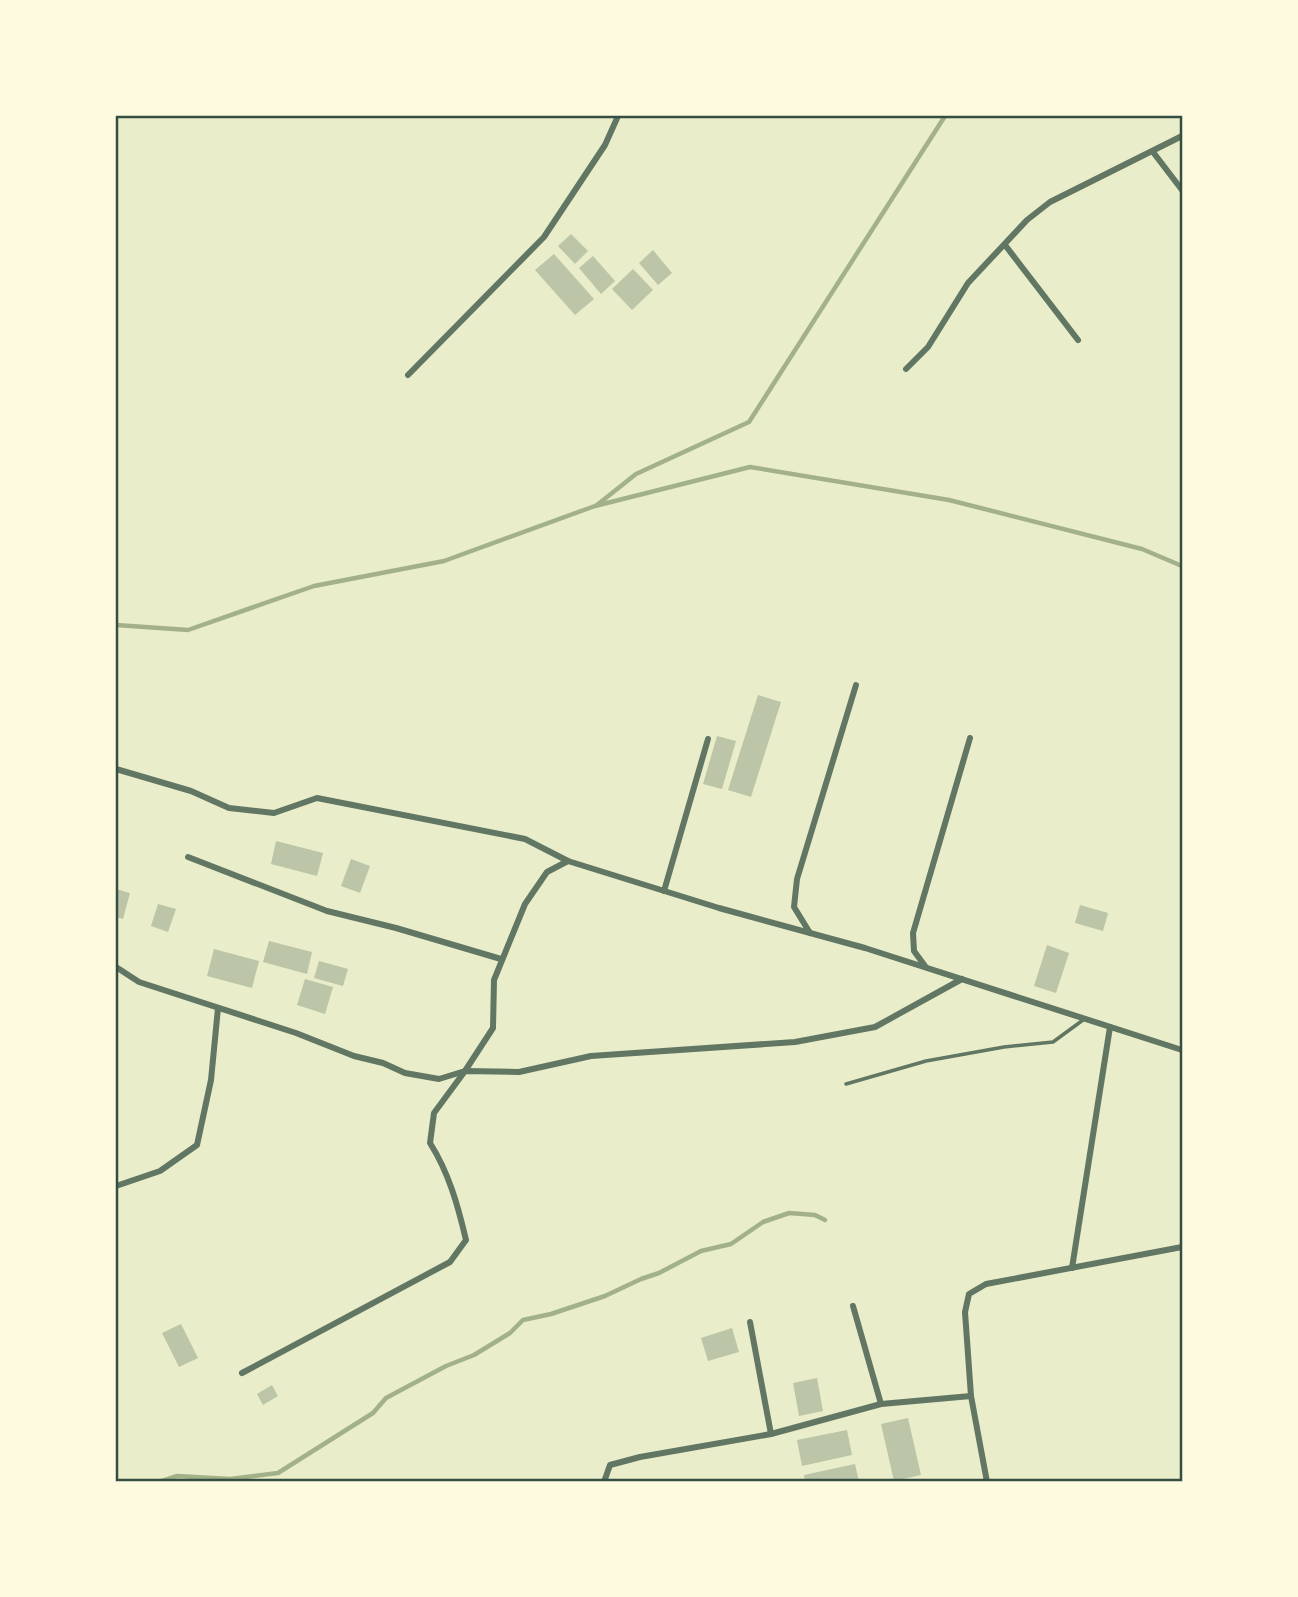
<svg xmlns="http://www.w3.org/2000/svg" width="1298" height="1597" font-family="'Golos Text',sans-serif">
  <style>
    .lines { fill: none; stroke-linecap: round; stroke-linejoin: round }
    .stream { stroke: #a3b18a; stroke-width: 4.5 }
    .building { fill: #bcc5a7 }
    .service { stroke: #617663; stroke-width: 3.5 }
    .minor { stroke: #617663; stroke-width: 6 }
    .neatline { fill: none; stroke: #344e41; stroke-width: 2.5 }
  </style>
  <rect width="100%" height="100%" fill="#e9edc9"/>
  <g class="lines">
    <g class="stream">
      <path d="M 597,505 L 636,474 L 749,422 L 945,116"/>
      <path d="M 116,625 L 188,630 L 314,586 L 444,561 L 595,506 L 750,467 L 949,500 L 1142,549 L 1182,566"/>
      <path d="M 159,1482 L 177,1476 L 230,1479 L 278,1473 L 373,1413 L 386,1398 L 446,1366 L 474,1355 L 510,1333 L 523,1320 L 551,1314 L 605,1296 L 641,1279 L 659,1273 L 701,1251 L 731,1244 L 763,1222 L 789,1213 L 815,1215 L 825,1220"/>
    </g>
  </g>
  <g class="building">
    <path d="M 571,234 L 588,251 L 575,264 L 558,246 Z"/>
    <path d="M 653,250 L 672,273 L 658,285 L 639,263 Z"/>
    <path d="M 554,254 L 594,299 L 575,315 L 535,270 Z"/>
    <path d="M 593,256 L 615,281 L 601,294 L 579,268 Z"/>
    <path d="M 633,269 L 653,290 L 632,310 L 612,289 Z"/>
    <path d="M 758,695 L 781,702 L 751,797 L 728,790 Z"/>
    <path d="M 717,736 L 736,741 L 722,789 L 703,784 Z"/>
    <path d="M 276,841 L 323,853 L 317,876 L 271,864 Z"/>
    <path d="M 351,859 L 370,866 L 360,893 L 341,886 Z"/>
    <path d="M 116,889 L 130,893 L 123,919 L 116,917 Z"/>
    <path d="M 158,904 L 176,909 L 168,932 L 151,926 Z"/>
    <path d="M 1080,905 L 1108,913 L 1103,931 L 1075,923 Z"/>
    <path d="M 269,941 L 312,952 L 307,974 L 263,962 Z"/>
    <path d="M 1047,945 L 1069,953 L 1056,993 L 1034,986 Z"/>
    <path d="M 214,949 L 259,961 L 252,988 L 207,976 Z"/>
    <path d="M 319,961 L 348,969 L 343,986 L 314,978 Z"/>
    <path d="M 305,979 L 333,987 L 325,1014 L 297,1005 Z"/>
    <path d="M 181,1324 L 198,1358 L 179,1367 L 162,1333 Z"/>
    <path d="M 732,1328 L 739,1352 L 708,1361 L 701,1338 Z"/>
    <path d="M 817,1378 L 823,1411 L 799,1416 L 793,1383 Z"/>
    <path d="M 272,1385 L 278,1396 L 263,1405 L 257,1394 Z"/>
    <path d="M 908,1418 L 921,1475 L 894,1481 L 881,1424 Z"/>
    <path d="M 847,1430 L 852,1455 L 802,1466 L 797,1440 Z"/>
    <path d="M 855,1464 L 859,1482 L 805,1482 L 804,1475 Z"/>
  </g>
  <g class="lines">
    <path class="service" d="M 846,1084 L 926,1061 L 1004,1047 L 1053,1042 L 1083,1020"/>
    <g class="minor">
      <path d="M 1153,152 L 1182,190"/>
      <path d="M 1005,245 L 1078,340"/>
      <path d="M 906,369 L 928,347 L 968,283 L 1027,220 L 1050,202 L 1182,136"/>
      <path d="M 408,375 L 544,237 L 605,145 L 618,116"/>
      <path d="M 116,769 L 191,791 L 229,808 L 274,813 L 317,798 L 525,839 L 568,861 L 719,908 L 865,948 L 1182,1050"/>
      <path d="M 188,857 L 327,911 L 396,928 L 501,959"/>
      <path d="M 664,891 L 708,739"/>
      <path d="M 810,933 L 794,907 L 797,879 L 856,685"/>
      <path d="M 925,966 L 914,951 L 913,933 L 970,738"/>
      <path d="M 116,967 L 139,982 L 296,1033 L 354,1056 L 383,1063 L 405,1073 L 439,1079 L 465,1071 L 493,1028 L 494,980 L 525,904 L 547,872 L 568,861"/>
      <path d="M 116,1186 L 160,1171 L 197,1145 L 211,1080 L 218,1008"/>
      <path d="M 1072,1268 L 1110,1027"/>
      <path d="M 853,1306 L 881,1404"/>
      <path d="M 750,1322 L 771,1434"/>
      <path d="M 242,1373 L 450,1262 L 466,1240 C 458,1206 449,1173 430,1143 L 434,1113 L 465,1071 L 519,1072 L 591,1056 L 795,1042 L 875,1027 L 962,979"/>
      <path d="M 604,1482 L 610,1465 L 640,1457 L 771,1434 L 881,1404 L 971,1396"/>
      <path d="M 987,1482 L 971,1396 L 965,1312 L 969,1294 L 986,1284 L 1182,1247"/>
    </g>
  </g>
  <rect width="1298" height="1597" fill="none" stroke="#fefae0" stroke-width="234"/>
  <rect x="117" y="117" width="1064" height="1363" class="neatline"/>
</svg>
